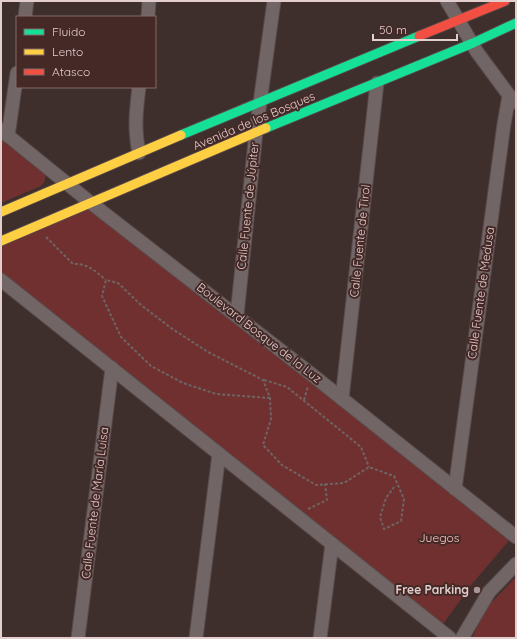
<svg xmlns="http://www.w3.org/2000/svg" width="517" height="639" font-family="Quicksand,sans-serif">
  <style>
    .green { fill: #703030 }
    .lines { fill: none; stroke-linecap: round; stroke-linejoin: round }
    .street-casing { stroke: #594b4a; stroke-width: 15 }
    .fast-casing { stroke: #594b4a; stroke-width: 11 }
    .slow-casing { stroke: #594b4a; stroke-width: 11 }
    .jam-casing { stroke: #594b4a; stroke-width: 11 }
    .path { stroke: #6e6463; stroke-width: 2; stroke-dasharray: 3 2; stroke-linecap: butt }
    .street { stroke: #716565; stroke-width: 13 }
    .fast { stroke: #16e098; stroke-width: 9 }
    .slow { stroke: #ffcf43; stroke-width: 9 }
    .jam { stroke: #f24e42; stroke-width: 9 }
    .poi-dot { fill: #a89695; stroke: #442927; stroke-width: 1.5 }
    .labels { text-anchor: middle; stroke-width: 4; stroke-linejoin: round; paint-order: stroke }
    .street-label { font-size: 12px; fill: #e1cecd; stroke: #442927 }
    .park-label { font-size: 12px; fill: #fac8c4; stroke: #442927 }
    .poi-label { font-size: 12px; font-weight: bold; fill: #e1cecd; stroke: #442927; text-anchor: end }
  </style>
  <rect width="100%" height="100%" fill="#3e2f2d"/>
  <g class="green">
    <path d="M 1,136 L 45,172 C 46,178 45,182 41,186 L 1,203 Z"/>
    <path d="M 94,203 L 512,537 L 472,584 L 441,627 L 1,276 L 1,243 Z"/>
    <path d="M 516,577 L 516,638 L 472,638 L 486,608 Z"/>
  </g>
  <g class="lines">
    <defs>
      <g id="street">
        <path d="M 447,1 L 477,52 L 514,102"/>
        <path d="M 25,17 L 27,1"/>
        <path d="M 148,17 L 149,1"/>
        <path d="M 1,130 L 91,203 L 311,374 L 516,537"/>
        <path d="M 8,136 L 17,73"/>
        <path d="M 139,153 C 134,128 136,112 139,87"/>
        <path d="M 1,280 L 450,638"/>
        <path d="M 237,315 L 256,132 L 274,1"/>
        <path d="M 342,399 L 377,83"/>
        <path d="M 455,489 L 504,124 L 509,96"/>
        <path d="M 78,638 L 112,368"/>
        <path d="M 196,638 L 219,454"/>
        <path d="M 320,638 L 332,544"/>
        <path d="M 462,638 L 489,592 L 516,564"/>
      </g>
      <g id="fast">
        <path d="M 266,128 L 473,43 L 516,23"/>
        <path d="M 181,135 L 419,36"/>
      </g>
      <g id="slow">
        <path d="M 1,212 L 181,135"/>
        <path d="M 1,241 L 266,128"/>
      </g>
      <path id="jam" d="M 419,36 L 505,1"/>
    </defs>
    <use href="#street" class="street-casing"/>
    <use href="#fast" class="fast-casing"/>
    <use href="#slow" class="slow-casing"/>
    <use href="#jam" class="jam-casing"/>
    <g class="path">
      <path d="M 46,237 L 73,264 C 87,263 95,271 106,280"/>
      <path d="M 264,380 L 287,387 L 361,447 L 369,467"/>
      <path d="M 270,398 L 216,394 L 183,383 L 151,366 L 121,337 L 102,296 L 106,280 L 118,283 L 141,305 L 171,328 L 208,352 L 263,380 L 270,398 L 271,419 L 263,445 L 282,465 L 316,485 L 344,483 L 369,467 L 394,476 L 404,499 L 401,521 L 384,529 L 380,517 L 386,498 L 394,487"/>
      <path d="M 304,400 L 308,386"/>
      <path d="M 308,509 L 327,500 L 325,484"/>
    </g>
    <use href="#street" class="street"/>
    <use href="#fast" class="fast"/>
    <use href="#slow" class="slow"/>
    <use href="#jam" class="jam"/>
  </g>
  <circle class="poi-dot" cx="477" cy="590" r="4"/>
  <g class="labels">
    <g class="street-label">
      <text transform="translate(254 121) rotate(-23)" y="4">Avenida de los Bosques</text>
      <text transform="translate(248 206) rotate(-84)" y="4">Calle Fuente de Júpiter</text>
      <text transform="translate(360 241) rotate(-84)" y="4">Calle Fuente de Tirol</text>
      <text transform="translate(481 293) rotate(-82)" y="4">Calle Fuente de Medusa</text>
      <text transform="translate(259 333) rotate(38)" y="4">Boulevard Bosque de la Luz</text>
      <text transform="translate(95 503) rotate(-83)" y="4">Calle Fuente de María Luisa</text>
    </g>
    <g class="park-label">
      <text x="439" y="542">Juegos</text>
    </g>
    <g class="poi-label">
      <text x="469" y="594">Free Parking</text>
    </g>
  </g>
  <rect width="517" height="639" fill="none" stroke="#e1cecd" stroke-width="4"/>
  <rect x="16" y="16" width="140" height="72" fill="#442927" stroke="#836b69"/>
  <rect x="24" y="29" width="20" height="6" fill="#16e098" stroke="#836b69"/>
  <text x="52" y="36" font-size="12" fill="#e1cecd">Fluido</text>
  <rect x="24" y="49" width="20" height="6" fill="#ffcf43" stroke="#836b69"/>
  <text x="52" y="56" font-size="12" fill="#e1cecd">Lento</text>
  <rect x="24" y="69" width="20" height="6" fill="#f24e42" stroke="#836b69"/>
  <text x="52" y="76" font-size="12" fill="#e1cecd">Atasco</text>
  <path d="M373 34v6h84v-6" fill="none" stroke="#e1cecd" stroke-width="2"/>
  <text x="379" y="34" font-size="12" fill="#e1cecd" stroke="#442927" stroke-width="3" paint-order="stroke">50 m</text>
</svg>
